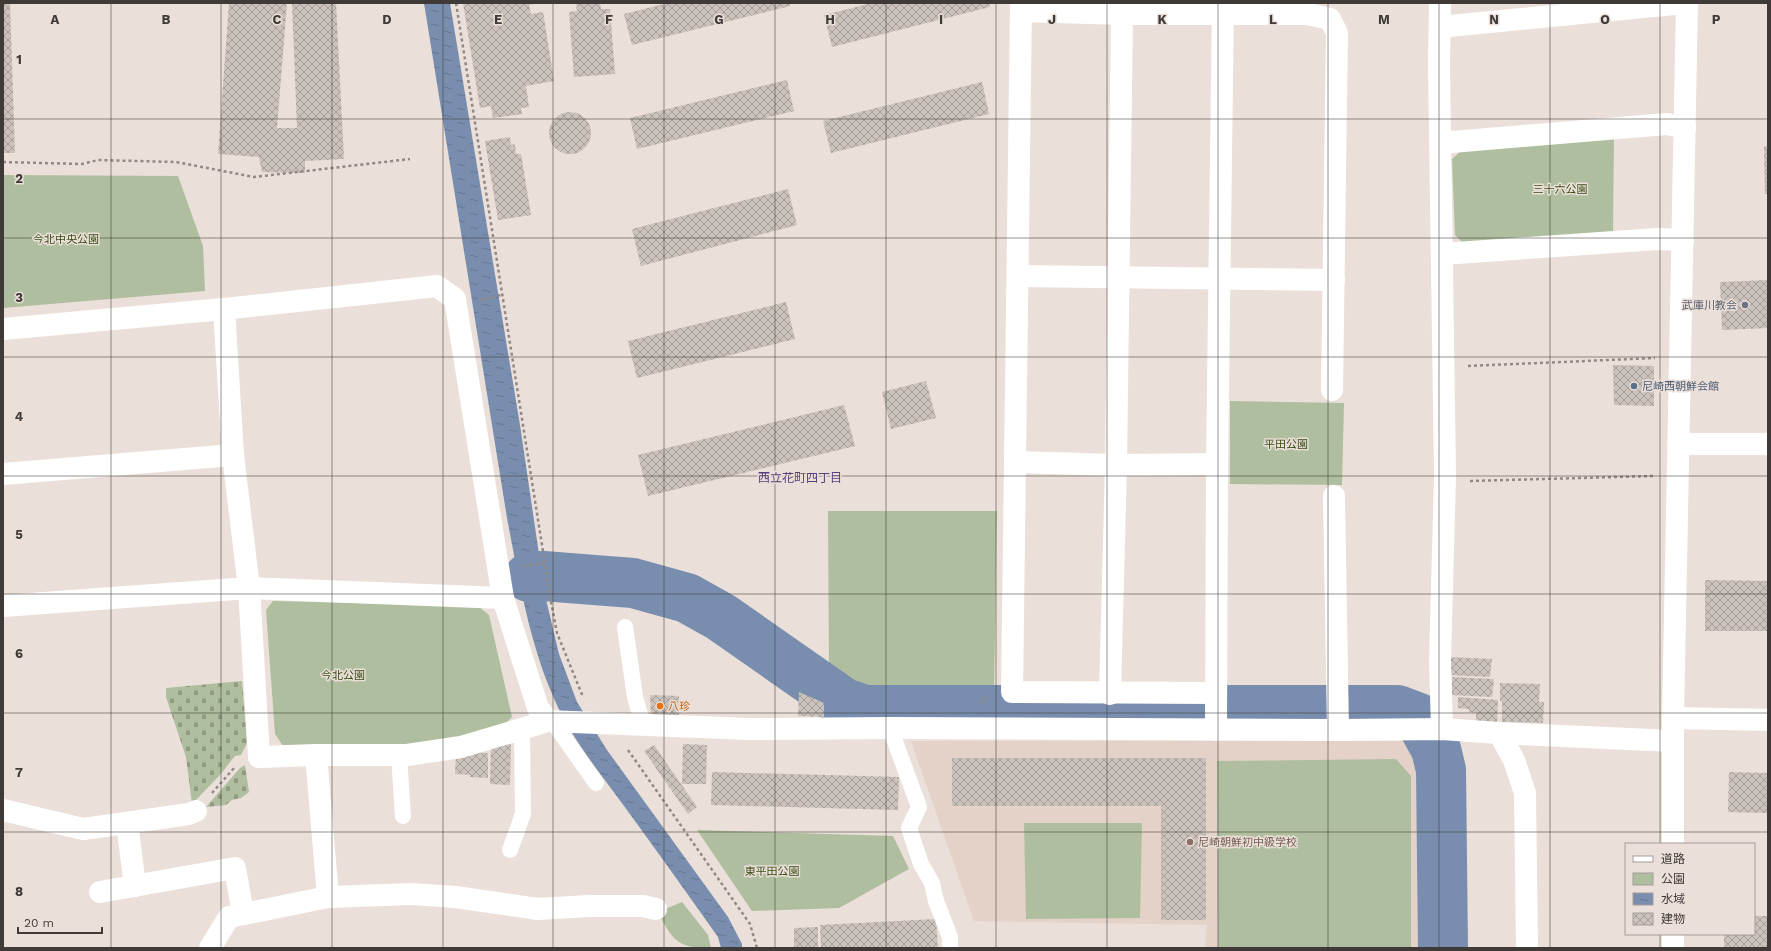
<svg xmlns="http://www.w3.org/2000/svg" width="1771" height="951" font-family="'Work Sans','Noto Sans JP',sans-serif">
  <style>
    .built { fill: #e4d1c8 }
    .green { fill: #afbe9e }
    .cemetery { fill: url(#cemetery-stones) }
    .water { fill: url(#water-ripples) }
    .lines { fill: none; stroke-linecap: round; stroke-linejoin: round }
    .river { stroke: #798eaf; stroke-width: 50 }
    .building { fill: url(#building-cross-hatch) }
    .path { stroke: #918986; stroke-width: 2.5; stroke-dasharray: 3 3; stroke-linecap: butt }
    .service { stroke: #fff; stroke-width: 16 }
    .minor { stroke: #fff; stroke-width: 22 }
    .tertiary { stroke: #fff; stroke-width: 22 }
    .grid { fill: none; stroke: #3f3a38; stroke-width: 1; stroke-opacity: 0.55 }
    .worship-dot { fill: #6b7280; stroke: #eadfd9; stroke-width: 1.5 }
    .service-dot { fill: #5c6f8a; stroke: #eadfd9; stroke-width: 1.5 }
    .food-dot { fill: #e8710a; stroke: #eadfd9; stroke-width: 1.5 }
    .education-dot { fill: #8d6e63; stroke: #eadfd9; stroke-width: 1.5 }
    .labels { text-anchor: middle; stroke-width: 3; stroke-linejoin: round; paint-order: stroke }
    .park-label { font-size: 11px; fill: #384d14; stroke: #eadfd9 }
    .worship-label { font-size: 11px; fill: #5b616d; stroke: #eadfd9; text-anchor: end }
    .service-label { font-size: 11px; fill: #4e5e75; stroke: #eadfd9; text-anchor: start }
    .food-label { font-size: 11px; fill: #c56008; stroke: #eadfd9; text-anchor: start }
    .education-label { font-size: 11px; fill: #785e54; stroke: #eadfd9; text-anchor: start }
    .neighbourhood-label { font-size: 12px; fill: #573f7b; stroke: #eadfd9 }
    .grid-label { font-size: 13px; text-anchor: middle; font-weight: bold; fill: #3f3a38; stroke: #eadfd9; stroke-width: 3; stroke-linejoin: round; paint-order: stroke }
  </style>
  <defs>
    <pattern id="cemetery-stones" width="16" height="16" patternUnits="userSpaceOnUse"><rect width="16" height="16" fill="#afbe9e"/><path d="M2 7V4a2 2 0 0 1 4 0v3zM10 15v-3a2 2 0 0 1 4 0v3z" fill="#909b82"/></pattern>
    <pattern id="water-ripples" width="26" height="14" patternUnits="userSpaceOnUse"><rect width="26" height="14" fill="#798eaf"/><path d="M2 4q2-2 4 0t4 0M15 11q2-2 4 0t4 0" fill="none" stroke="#65758f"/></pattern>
    <pattern id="building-cross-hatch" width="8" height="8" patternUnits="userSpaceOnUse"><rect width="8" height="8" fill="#cbc3bb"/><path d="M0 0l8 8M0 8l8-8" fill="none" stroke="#a69f99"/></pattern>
  </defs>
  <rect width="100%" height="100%" fill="#eadfd9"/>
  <path class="built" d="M 911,741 L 1417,741 L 1426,748 L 1433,764 L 1433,948 L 1205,948 L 1207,925 L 974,921 Z"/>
  <g class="green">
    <path d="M 1614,138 L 1613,233 L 1463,243 L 1455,235 L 1452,159 L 1463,149 Z"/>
    <path d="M 3,175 L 178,176 L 203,246 L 205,291 L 3,308 Z"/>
    <path d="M 1230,401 L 1344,403 L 1342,485 L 1230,484 Z"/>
    <path d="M 828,511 L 997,511 L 994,693 L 857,692 L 829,675 Z"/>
    <path d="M 273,601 L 478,606 L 489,615 L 512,717 L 504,725 L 454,741 L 401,746 L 285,749 L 275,734 L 266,610 Z"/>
    <path d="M 1396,759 L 1411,776 L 1411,948 L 1218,948 L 1217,761 Z"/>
    <path d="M 1024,823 L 1142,823 L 1140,918 L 1026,919 Z"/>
    <path d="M 697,830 L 893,836 L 909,869 L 839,908 L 752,911 Z"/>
    <path d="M 682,902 L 708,935 L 711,948 C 674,948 673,939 656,909 L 663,910 Z"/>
  </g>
  <g class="cemetery">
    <path d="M 242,681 L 247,743 L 241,755 L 235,756 L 220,775 L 192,804 L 186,757 L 166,697 L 166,688 Z"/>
    <path d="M 245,765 L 249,792 L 241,798 L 232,800 L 226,805 L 206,807 L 240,768 Z"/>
  </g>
  <path class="water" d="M 424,3 L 450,3 L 520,425 L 545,595 L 559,654 L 577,702 L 607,750 L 728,917 L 742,944 L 742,948 L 721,948 L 718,937 C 687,893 656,850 624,806 C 597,769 567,733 550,689 C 528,635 518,575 507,518 Z"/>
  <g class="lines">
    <path class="river" d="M 529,577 L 543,576 L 633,583 L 687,598 L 721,617 L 844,703 L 865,710 L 1398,710 L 1419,718 L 1436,749 L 1441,770 L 1443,948"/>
  </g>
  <g class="building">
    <path d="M 3,3 L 10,3 L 15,153 L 3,153 Z"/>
    <path d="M 229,3 L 287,3 L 277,128 L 297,128 L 292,3 L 336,3 L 344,159 L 305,161 L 305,173 L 262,172 L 259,157 L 218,154 Z"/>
    <path d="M 463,3 L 538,3 L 529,5 L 531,14 L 543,12 L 554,81 L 526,86 L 529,107 L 521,108 L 522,114 L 493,118 L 491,106 L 480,108 Z"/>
    <path d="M 576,3 L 600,3 L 601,9 L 610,9 L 615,74 L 574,77 L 569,12 L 577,11 Z"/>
    <path d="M 668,3 L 790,3 L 790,6 L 632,45 L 624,14 Z"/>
    <path d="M 872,3 L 989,3 L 990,7 L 832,47 L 824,15 Z"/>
    <path d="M 787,80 L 794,111 L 637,149 L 630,118 Z"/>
    <path d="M 982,82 L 989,114 L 831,153 L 823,121 Z"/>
    <circle cx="570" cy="133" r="21"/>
    <path d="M 510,137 L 511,145 L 515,144 L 516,154 L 521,154 L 531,215 L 498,220 L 485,141 Z"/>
    <path d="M 1768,146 L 1768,194 L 1765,194 L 1764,147 Z"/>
    <path d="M 788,189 L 797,225 L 641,266 L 632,229 Z"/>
    <path d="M 1768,280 L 1768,328 L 1722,330 L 1720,282 Z"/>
    <path d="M 786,302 L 795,339 L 637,378 L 628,341 Z"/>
    <path d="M 1613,365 L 1654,366 L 1654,406 L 1614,405 Z"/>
    <path d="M 926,381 L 936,418 L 891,429 L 882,392 Z"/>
    <path d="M 844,405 L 855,446 L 648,496 L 638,455 Z"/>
    <path d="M 1705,580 L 1768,581 L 1768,631 L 1705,631 Z"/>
    <path d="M 1450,657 L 1492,659 L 1490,677 L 1449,675 Z"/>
    <path d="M 1452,677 L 1494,679 L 1492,697 L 1451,695 Z"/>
    <path d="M 1500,683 L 1540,684 L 1539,702 L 1544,702 L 1543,723 L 1502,722 L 1502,701 L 1500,701 Z"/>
    <path d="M 799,692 L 824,703 L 824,717 L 798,716 Z"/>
    <path d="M 650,695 L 679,696 L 679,716 L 651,715 Z"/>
    <path d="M 1458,697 L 1498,700 L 1497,723 L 1476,722 L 1476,713 L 1469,712 L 1469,709 L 1458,708 Z"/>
    <path d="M 491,744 L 511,744 L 510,785 L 490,784 Z"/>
    <path d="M 683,744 L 707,745 L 706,784 L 682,784 Z"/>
    <path d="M 654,745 L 697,807 L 688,814 L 644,751 Z"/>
    <path d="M 470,752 L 488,753 L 488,778 L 470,777 L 470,775 L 455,774 L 456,755 Z"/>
    <path d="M 952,758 L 1206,758 L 1206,920 L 1161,920 L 1161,806 L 952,806 Z"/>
    <path d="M 712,772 L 899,777 L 898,810 L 711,805 Z"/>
    <path d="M 1729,772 L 1768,773 L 1768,813 L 1728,812 Z"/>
    <path d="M 1754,916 L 1768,916 L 1768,948 L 1724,948 L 1724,934 L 1754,934 Z"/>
    <path d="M 936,919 L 938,948 L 821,948 L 820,925 Z"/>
    <path d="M 818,927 L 818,948 L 794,948 L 794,928 Z"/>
  </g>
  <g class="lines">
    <g class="path">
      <path d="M 456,3 L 546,570 L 548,586 L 557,633 L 583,697"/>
      <path d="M 3,162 L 82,164 L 98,160 L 176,162 L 254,177 L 410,159"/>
      <path d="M 480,300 L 501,295"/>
      <path d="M 1468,366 L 1655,358"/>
      <path d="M 1470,481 L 1653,476"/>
      <path d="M 523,566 L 545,563"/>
      <path d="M 982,704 L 982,698 L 989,698"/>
      <path d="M 628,750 L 750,924 L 757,948"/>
      <path d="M 212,793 L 235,767"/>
    </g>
    <g class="service">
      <path d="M 625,627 L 635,697 L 643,725"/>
      <path d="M 553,722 L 596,783"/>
      <path d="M 890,728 L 919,807 L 909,828 L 921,864 L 932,883 L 936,901 L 950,937 L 950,948"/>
      <path d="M 399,755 L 403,816"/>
      <path d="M 510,850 L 523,814 L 522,729"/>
    </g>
    <g class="minor">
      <path d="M 1021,3 L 1012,692 L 1216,693"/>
      <path d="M 1440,3 L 1439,64 L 1445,476 L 1440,661 L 1442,729"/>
      <path d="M 1021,11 L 1122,14 L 1308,14 L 1330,19 L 1337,33 L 1332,390"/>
      <path d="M 1440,25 L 1450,26 L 1674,4 L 1687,5"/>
      <path d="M 1440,143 L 1667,124 L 1685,128"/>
      <path d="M 1442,254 L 1657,239 L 1683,240"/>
      <path d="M 1018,276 L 1334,280"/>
      <path d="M 3,329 L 224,309 L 437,286 L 455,299 L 503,598 L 538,708 L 548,721 L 461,747 L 407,755 L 316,755 L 259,757 L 249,588 L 233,455 L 224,309"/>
      <path d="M 1679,444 L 1768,444"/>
      <path d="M 1015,462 L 1116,465 L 1217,464"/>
      <path d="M 3,474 L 233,455"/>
      <path d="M 1334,496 L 1338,730"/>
      <path d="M 3,606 L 249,588 L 503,598"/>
      <path d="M 1110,694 L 1116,465 L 1122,14"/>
      <path d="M 1673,718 L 1768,720"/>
      <path d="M 548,721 L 749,729 L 890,728 L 1338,730 L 1442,729 L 1499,733 L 1673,741"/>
      <path d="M 1216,730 L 1217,464 L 1223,3"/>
      <path d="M 1499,733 L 1514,760 L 1525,793 L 1527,948"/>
      <path d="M 3,810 L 83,829 L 189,814 L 196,811"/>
      <path d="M 127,823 L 135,886"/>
      <path d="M 100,892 L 235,868 L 243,914"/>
      <path d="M 328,897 L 412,894 L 455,897 L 538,909 L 588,906 L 643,906 L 656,909"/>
      <path d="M 210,948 L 229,917 L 328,897 L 316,755"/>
    </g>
    <g class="tertiary">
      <path d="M 1673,844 L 1673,718 L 1687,3"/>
      <path d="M 1673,934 L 1673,948"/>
    </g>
  </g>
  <path class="grid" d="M 111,3 L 111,948M 221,3 L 221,948M 332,3 L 332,948M 443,3 L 443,948M 553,3 L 553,948M 664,3 L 664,948M 775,3 L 775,948M 886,3 L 886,948M 996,3 L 996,948M 1107,3 L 1107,948M 1218,3 L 1218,948M 1328,3 L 1328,948M 1439,3 L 1439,948M 1550,3 L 1550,948M 1660,3 L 1660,844M 3,119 L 1768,119M 3,238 L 1768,238M 3,357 L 1768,357M 3,476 L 1768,476M 3,594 L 1768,594M 3,713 L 1768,713M 3,832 L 1768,832M 1660,934 L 1660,948"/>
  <circle class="worship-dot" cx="1745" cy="305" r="4"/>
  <circle class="service-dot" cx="1634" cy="386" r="4"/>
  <circle class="food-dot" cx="660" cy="706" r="4"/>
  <circle class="education-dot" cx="1190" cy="842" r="4"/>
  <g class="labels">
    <g class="park-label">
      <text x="1560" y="193">三十六公園</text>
      <text x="66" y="243">今北中央公園</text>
      <text x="1286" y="448">平田公園</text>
      <text x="343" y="679">今北公園</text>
      <text x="772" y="875">東平田公園</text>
    </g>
    <g class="worship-label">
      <text x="1737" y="309">武庫川教会</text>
    </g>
    <g class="service-label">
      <text x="1642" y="390">尼崎西朝鮮会館</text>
    </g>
    <g class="food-label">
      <text x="668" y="710">八珍</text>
    </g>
    <g class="education-label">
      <text x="1198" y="846">尼崎朝鮮初中級学校</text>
    </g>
    <g class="neighbourhood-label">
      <text x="800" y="482">西立花町四丁目</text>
    </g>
  </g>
  <g class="grid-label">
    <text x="55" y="24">A</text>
    <text x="166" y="24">B</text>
    <text x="277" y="24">C</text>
    <text x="387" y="24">D</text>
    <text x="498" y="24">E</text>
    <text x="609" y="24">F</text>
    <text x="719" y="24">G</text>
    <text x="830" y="24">H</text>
    <text x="941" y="24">I</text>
    <text x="1052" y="24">J</text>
    <text x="1162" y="24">K</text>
    <text x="1273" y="24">L</text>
    <text x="1384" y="24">M</text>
    <text x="1494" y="24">N</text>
    <text x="1605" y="24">O</text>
    <text x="1716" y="24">P</text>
    <text x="19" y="64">1</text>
    <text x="19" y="183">2</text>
    <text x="19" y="302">3</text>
    <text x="19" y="421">4</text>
    <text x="19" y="539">5</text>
    <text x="19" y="658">6</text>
    <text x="19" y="777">7</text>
    <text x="19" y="896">8</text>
  </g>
  <rect width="1771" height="951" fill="none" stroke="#3f3a38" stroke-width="8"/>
  <rect x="1625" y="843" width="130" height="92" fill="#eadfd9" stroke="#a69d99"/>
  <rect x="1633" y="856" width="20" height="6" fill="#ffffff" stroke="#a69d99"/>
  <text x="1661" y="863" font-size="12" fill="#3f3a38">道路</text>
  <rect x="1633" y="873" width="20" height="12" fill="#afbe9e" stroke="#a69d99"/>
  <text x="1661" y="883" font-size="12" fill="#3f3a38">公園</text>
  <rect x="1633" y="893" width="20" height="12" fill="url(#water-ripples)" stroke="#a69d99"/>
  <text x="1661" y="903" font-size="12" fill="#3f3a38">水域</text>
  <rect x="1633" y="913" width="20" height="12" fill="url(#building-cross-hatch)" stroke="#a69d99"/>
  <text x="1661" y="923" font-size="12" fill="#3f3a38">建物</text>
  <path d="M18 927v6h84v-6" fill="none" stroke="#3f3a38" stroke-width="2"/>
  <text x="24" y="927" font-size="12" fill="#3f3a38" stroke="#eadfd9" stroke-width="3" paint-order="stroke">20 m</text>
</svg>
